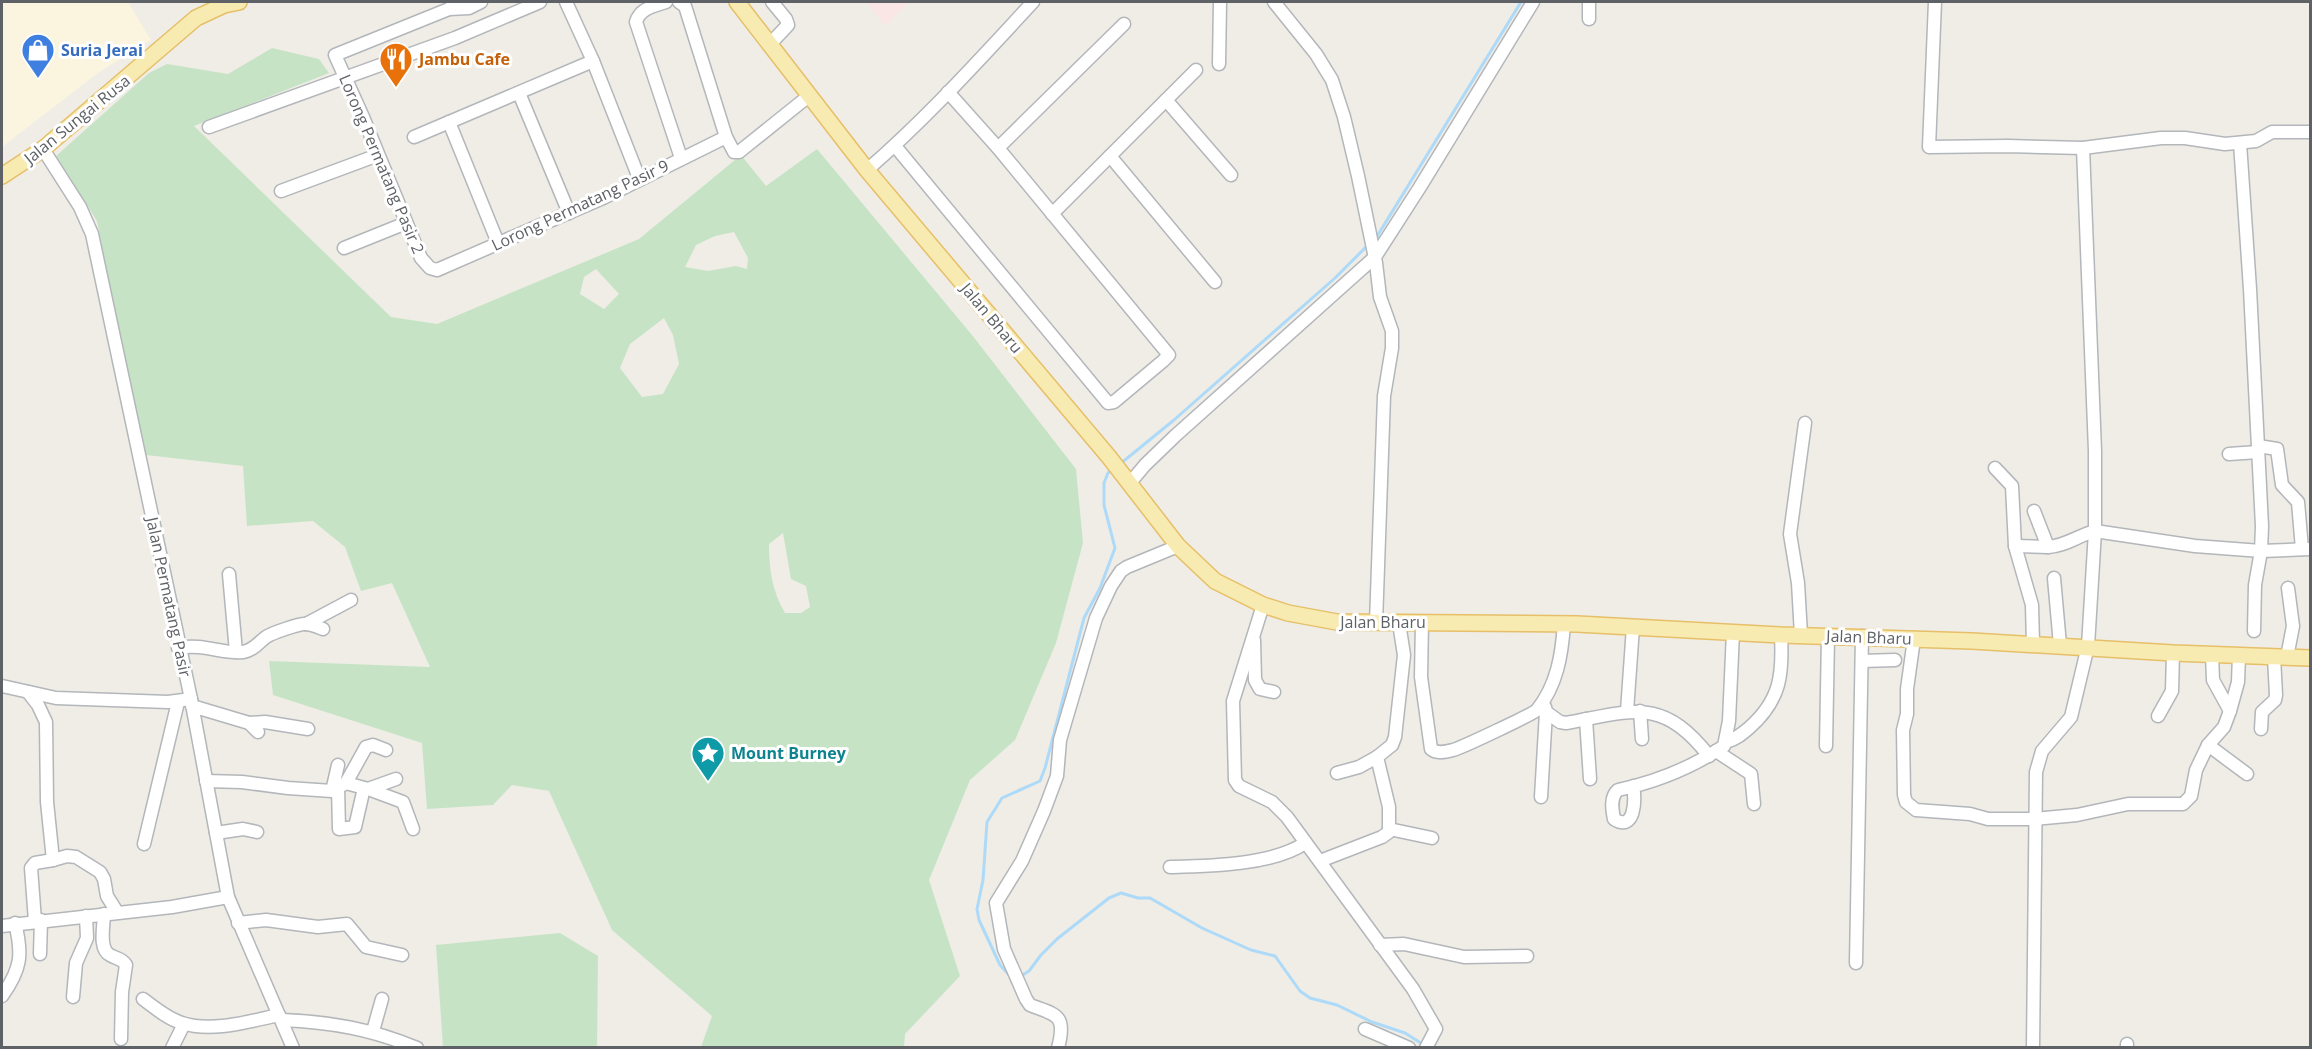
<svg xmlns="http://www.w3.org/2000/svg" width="2312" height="1049" font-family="'Open Sans',sans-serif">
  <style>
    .commercial { fill: #fbf4df }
    .medical { fill: #fae6e4 }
    .green { fill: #c6e4c5; fill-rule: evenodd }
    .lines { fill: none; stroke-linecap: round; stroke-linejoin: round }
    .stream { stroke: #addaf8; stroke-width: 3 }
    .minor-casing { stroke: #b3b6ba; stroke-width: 15 }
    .major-casing { stroke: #e6bf68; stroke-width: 18 }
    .minor { stroke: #fff; stroke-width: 12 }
    .major { stroke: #f8ebb2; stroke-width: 15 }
    .labels { text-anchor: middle; stroke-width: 6; stroke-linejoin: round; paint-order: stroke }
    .shop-label { font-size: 16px; font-weight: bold; fill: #366cbe; stroke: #fff; text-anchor: start }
    .food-label { font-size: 16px; font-weight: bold; fill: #c56008; stroke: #fff; text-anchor: start }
    .street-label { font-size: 16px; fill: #5e6165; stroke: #fff }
    .culture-label { font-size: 16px; font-weight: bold; fill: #0d838f; stroke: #fff; text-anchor: start }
  </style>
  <rect width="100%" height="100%" fill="#efede6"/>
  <path class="commercial" d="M 2,2 L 128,2 L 151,40 L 98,73 L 2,147 Z"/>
  <path class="medical" d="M 866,2 L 909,2 L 885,26 Z"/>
  <g class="green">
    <path d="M 272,48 L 319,59 L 329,73 L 194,126 L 391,317 L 437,324 L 639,239 L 741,155 L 766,186 L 817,149 L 972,335 L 1076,469 L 1083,543 L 1056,643 L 1015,740 L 970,780 L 929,880 L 960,976 L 905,1034 L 904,1047 L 701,1047 L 712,1016 L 612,930 L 549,791 L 512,785 L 493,805 L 427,809 L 422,743 L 273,695 L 269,661 L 430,667 L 392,583 L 361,591 L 345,547 L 313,521 L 247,526 L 243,466 L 146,455 L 128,380 L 97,221 L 56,156 L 149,73 L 167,64 L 228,74 ZM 734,232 L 748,258 L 747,269 L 736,266 L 708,271 L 685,267 L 696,245 L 715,236 ZM 596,269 L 619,294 L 604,309 L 580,294 L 584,277 ZM 664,318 L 673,335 L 679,364 L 663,394 L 642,397 L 620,368 L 630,344 ZM 783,533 L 791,579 L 806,586 L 810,607 L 801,613 L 785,613 C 772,591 769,569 769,544 Z"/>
    <path d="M 560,933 L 598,956 L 597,1047 L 443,1047 L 436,945 Z"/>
  </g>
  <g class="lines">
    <g class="stream">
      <path d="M 1376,238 L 1521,2"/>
      <path d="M 1120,464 L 1174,420 L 1335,278 L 1369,244"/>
      <path d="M 1021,976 L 1029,971 L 1041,955 L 1057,939 L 1109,898 L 1121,893 L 1138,898 L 1150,898 L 1202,928 L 1251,950 L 1275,956 L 1300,991 L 1310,998 L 1337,1005 L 1372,1022 L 1405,1033 L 1424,1045"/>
      <path d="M 1011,977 L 1000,965 L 979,920 L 977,909 L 983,880 L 987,822 L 1002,798 L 1040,781 L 1045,768 L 1084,618 L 1100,588 L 1115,548 L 1104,505 L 1104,483 L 1108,473 L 1112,470"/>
    </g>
    <defs>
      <g id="minor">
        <path d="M 458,2 L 449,9 L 335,55 L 363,117 L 421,258 L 430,268 L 437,270 L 605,197 L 726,137"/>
        <path d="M 566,2 L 593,61 L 639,178"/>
        <path d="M 666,2 C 654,6 640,8 636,22 L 681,158"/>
        <path d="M 679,2 L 685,6 L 726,137 L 734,152 L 739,152 L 810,95"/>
        <path d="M 1274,2 L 1316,54 L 1332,80 L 1344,117 L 1358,176 L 1376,263 L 1380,297 L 1392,331 L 1392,348 L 1384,396 L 1376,623"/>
        <path d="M 1589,2 L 1589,19"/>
        <path d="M 1935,2 L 1929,147 L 2008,146 L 2083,148 L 2161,138 L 2185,138 L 2225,144 L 2256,141 L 2272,132 L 2310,132"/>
        <path d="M 449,9 L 469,8 L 481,2"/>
        <path d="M 770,44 L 788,25 L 786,19 L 772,2"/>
        <path d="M 1219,64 L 1220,2"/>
        <path d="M 519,93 L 569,213"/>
        <path d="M 1166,100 L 1231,175"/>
        <path d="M 449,122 L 498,243"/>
        <path d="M 209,127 L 455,38 L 540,2"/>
        <path d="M 414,137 L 593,61"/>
        <path d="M 2240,143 L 2250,289 L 2262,526 L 2261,551 L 2255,585 L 2254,631"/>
        <path d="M 895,146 L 1108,403 L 1114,402 L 1163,361 L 1169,355 L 998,148 L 948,92"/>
        <path d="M 998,148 L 1124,24"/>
        <path d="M 43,149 L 80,207 L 92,234 L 191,699 L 228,897 L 293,1048"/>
        <path d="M 1110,156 L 1215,282"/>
        <path d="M 867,170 C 927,118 980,59 1033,2"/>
        <path d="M 281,191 L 378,155"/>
        <path d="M 1052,214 L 1196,70"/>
        <path d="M 344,248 L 406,223"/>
        <path d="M 2258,446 L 2277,449 L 2282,485 L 2298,502 L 2302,549"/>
        <path d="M 2229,454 L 2258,452"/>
        <path d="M 1995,468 L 2012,486 L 2015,546 L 2032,605 L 2033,644"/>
        <path d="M 1129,484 L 1145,465 L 1175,436 L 1375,257 L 1420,187 L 1533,2"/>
        <path d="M 2034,511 L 2048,547 C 2066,546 2079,535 2095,531 L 2195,546 L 2261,551 L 2310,549"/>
        <path d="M 2015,546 L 2048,547"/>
        <path d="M 229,574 L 236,652"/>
        <path d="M 2054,578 L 2060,645"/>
        <path d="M 1263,605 L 1233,701 L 1235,780 L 1239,786 L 1272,802 L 1287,817 L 1413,989 L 1436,1029 L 1426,1048"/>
        <path d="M 1422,622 L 1421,677 L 1431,749 C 1437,754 1445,752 1453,750 C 1461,748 1533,714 1537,710 C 1557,685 1562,655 1564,623"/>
        <path d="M 306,624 L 351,600"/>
        <path d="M 1801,635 L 1798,583 L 1790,534 L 1805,423"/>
        <path d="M 1914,639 L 1907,689 L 1907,714 L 1903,730 L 1904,795 L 1906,802 L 1916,810 L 1970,814 L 1988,819 L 2034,819 L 2077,815 L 2128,804 L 2183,804 L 2191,796 L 2196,770 L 2208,745 L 2224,727 L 2230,711 L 2238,682 L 2239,655"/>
        <path d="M 1254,640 L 1255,680 L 1260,689 L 1274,692"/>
        <path d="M 178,648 C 204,643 221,654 243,652 C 254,650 258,643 266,637 C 272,633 298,624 305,624 C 311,624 318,627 323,629"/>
        <path d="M 2212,654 L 2213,680 L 2230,711"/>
        <path d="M 2287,657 L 2293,626 L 2288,588"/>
        <path d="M 1862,661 L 1895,660"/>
        <path d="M 2,686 L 56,698 L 168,702 L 191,699"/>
        <path d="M 28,692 L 38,705 L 46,722 L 47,802 L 53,860 L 35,863 L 31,868 L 35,921"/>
        <path d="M 192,706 L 249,723 L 258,732"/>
        <path d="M 1627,711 L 1633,627"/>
        <path d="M 1640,711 L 1642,739"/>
        <path d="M 1546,712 L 1560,722 L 1566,723 C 1632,711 1662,696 1709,756"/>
        <path d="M 2158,716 L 2172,691 L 2173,653"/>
        <path d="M 1586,719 L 1590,779"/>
        <path d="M 249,723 L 265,722 L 308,729"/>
        <path d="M 2261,729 L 2262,712 L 2275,700 L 2276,695 L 2274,657"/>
        <path d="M 1726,742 C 1736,739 1742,734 1749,728 C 1781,700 1783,674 1781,635"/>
        <path d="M 2208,745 L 2247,774"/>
        <path d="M 1826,746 L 1828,636"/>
        <path d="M 1716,751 L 1751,774 L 1754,804"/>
        <path d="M 1337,773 L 1359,767 L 1377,757"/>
        <path d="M 206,781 L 242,782 L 288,788 L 332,791 L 346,783 L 366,747 L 373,745 L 386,750"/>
        <path d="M 346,783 L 368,789 L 396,779"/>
        <path d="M 1633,786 C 1636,799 1635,833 1614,819 C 1612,809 1610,797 1618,790 C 1656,782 1691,768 1724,746 L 1729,721 L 1733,632"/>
        <path d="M 338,787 L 339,829 L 355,827 L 364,788"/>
        <path d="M 368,789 L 403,802 L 413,829"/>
        <path d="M 332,791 L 338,765"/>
        <path d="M 1541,797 L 1546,712 L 1545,707"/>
        <path d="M 1389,829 L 1432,838"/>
        <path d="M 216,833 L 243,829 L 257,832"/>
        <path d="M 144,844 L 178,702"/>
        <path d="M 53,860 L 67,856 L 76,857 L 100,872 L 104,879 L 107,896 L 117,912"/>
        <path d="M 1320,861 L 1382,837 L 1389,832 L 1389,807 L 1377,757 L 1392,745 L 1395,737 L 1404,655 L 1399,623"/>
        <path d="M 1170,867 C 1209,866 1273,865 1305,843"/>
        <path d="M 104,914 C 104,925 98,949 110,955 C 116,959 122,958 126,965 L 122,992 L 121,1039"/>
        <path d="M 238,923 L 266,920 L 318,927 L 347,924 L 366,947 L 402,955"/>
        <path d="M 2,926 L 172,907 L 228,897"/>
        <path d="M 1380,945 L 1404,944 L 1464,957 L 1527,956"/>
        <path d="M 40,954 L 41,920"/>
        <path d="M 1856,963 L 1862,636"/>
        <path d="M 2,996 C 21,969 23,955 15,923"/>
        <path d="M 73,997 L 76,963 L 87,938 L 86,916"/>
        <path d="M 143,999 C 155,1008 168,1019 182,1023 C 212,1033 250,1021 279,1015"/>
        <path d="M 282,1020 C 331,1022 371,1029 417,1048"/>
        <path d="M 1365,1029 L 1409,1048"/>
        <path d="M 373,1031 L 382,999"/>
        <path d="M 172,1048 L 184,1024"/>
        <path d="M 1058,1048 C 1067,1014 1056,1015 1030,1005 L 1026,999 L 1004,949 L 996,903 L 1022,861 L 1044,811 L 1057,776 L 1060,740 L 1096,618 L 1111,586 L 1121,571 L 1127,567 L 1178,546"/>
        <path d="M 2033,1048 L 2036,772 L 2042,751 L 2071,717 L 2088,646 L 2095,531 L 2095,451 L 2083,148"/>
        <path d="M 2127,1048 L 2127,1044"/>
      </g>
      <g id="major">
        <path d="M 737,2 L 867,170 L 1109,457 L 1178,546 L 1215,581 L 1263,605 L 1288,613 L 1337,622 L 1577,624 L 1781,635 L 1972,641 L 2173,653 L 2310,658"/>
        <path d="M 2,176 L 43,149 L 196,18 L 224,5 L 239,2"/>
      </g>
    </defs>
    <use href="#minor" class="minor-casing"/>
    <use href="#major" class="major-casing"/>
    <use href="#minor" class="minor"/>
    <use href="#major" class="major"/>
  </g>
  <defs>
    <symbol id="shop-pin" viewBox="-11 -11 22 30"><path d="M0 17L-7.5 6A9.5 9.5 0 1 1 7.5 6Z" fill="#3f7fe0" stroke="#fff"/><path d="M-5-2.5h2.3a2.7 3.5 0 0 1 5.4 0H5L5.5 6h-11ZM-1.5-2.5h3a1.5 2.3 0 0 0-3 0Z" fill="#fff"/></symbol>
    <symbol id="restaurant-pin" viewBox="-11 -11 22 30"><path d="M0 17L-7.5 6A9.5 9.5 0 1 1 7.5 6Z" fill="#e8710a" stroke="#fff"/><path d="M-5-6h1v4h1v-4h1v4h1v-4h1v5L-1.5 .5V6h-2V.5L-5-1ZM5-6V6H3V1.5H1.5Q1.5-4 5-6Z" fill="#fff"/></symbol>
    <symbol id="sight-pin" viewBox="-11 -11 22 30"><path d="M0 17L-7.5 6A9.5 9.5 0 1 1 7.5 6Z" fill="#0f9aa8" stroke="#fff"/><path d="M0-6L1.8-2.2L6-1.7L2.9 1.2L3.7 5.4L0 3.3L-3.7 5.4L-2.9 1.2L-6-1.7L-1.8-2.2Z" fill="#fff"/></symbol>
  </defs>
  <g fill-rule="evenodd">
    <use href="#shop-pin" x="19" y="31" width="38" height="52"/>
    <use href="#restaurant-pin" x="377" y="40" width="38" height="52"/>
    <use href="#sight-pin" x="689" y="734" width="38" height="52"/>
  </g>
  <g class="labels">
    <g class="shop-label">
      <text x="61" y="56">Suria Jerai</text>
    </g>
    <g class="food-label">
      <text x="419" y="65">Jambu Cafe</text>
    </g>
    <g class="street-label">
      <text transform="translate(77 119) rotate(-39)" y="6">Jalan Sungai Rusa</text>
      <text transform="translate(382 164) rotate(67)" y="6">Lorong Permatang Pasir 2</text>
      <text transform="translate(580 205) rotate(-25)" y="6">Lorong Permatang Pasir 9</text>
      <text transform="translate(992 318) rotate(50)" y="6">Jalan Bharu</text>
      <text transform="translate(169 597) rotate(78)" y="6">Jalan Permatang Pasir</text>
      <text x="1383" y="628">Jalan Bharu</text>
      <text transform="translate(1869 637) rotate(2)" y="6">Jalan Bharu</text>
    </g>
    <g class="culture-label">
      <text x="731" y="759">Mount Burney</text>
    </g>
  </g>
  <rect width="2312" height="1049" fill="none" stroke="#5e6165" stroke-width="6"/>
</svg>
